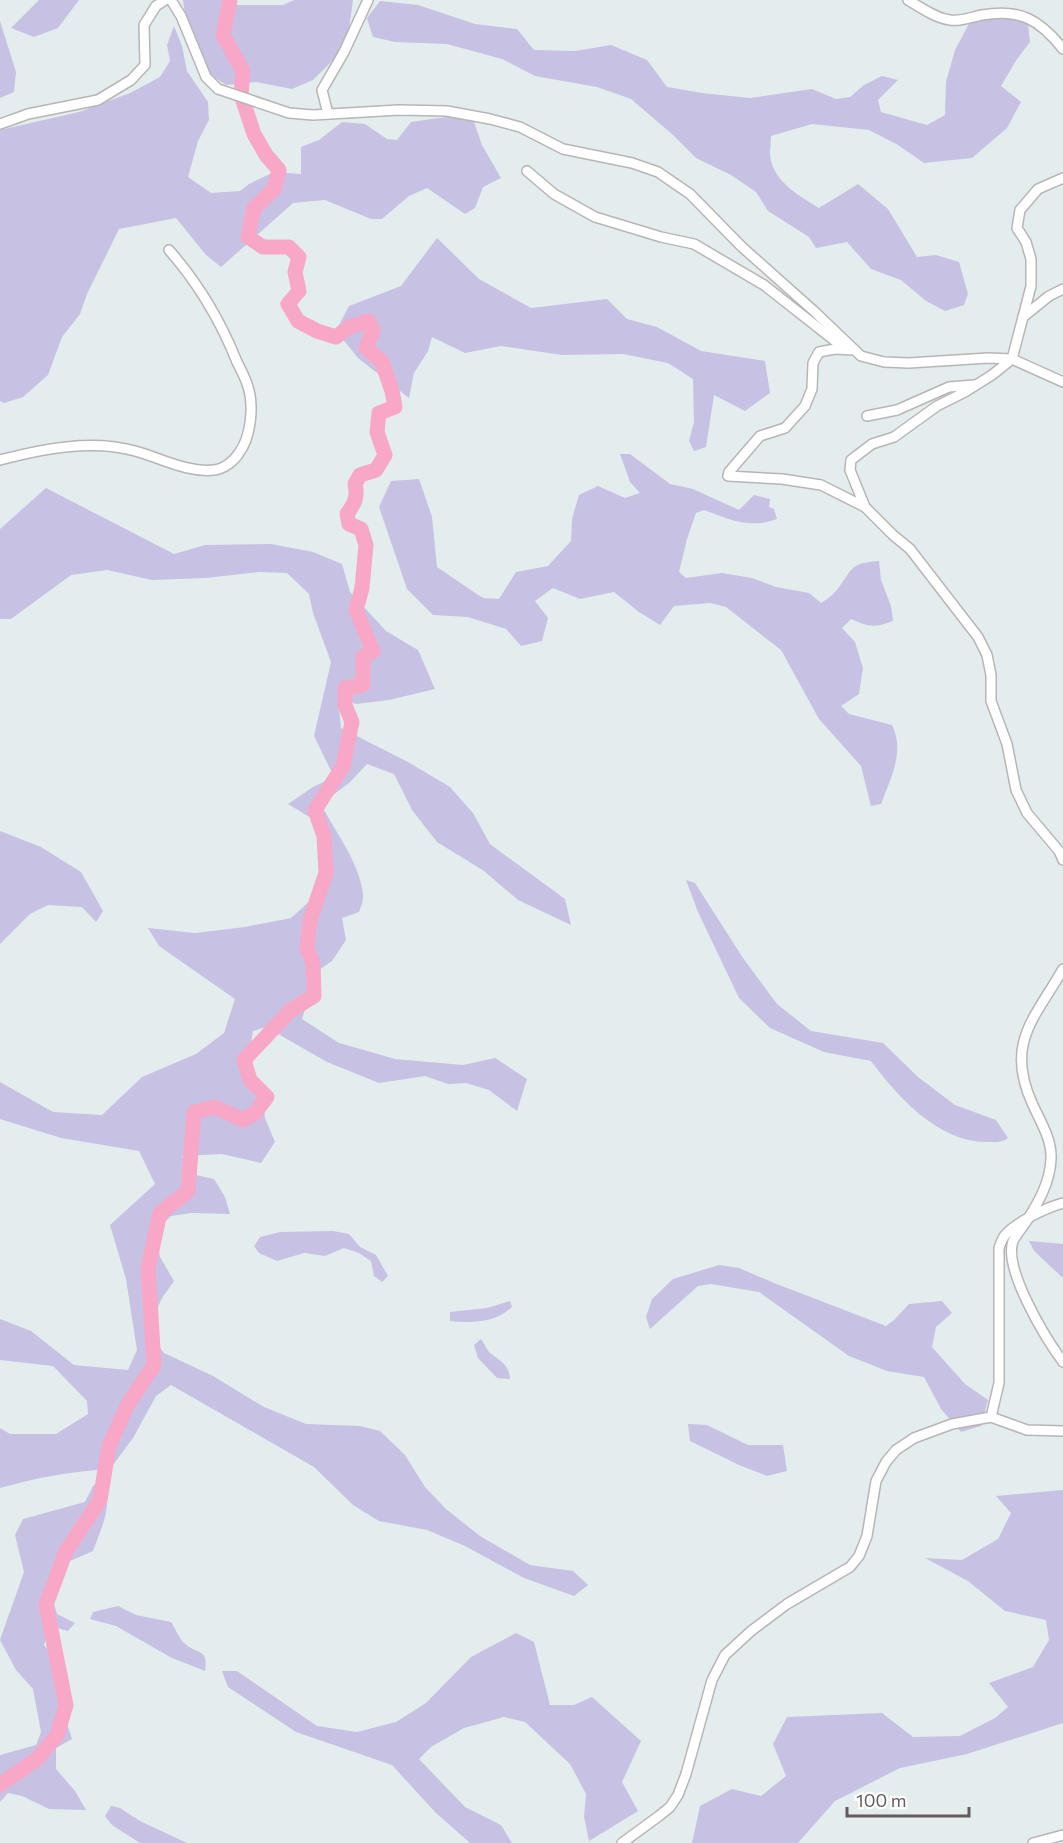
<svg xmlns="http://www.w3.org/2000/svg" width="1063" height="1843" font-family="Commissioner,sans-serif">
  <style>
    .green { fill: #c7c1e3 }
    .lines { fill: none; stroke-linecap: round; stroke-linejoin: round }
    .river { stroke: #f9a7c7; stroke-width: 15 }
    .minor-casing { stroke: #bab4b5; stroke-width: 12 }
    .minor { stroke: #fff; stroke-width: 9 }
  </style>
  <rect width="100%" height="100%" fill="#e3eded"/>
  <g class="green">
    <path d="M 39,0 L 79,0 L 58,28 L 34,37 L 11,28 Z"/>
    <path d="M 183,0 L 222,0 L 230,5 L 283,5 L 294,0 L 353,0 L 348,36 L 336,57 L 313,80 L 292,89 L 256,82 L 226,85 L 205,71 L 191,55 Z"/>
    <path d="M 380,1 L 418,5 L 475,24 L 517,29 L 534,50 L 575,51 L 611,45 L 647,60 L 667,87 L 702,93 L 750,98 L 812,89 L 836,99 L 850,97 L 864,85 L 882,76 L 898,80 L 878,100 L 881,112 L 927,125 L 945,115 L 946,82 L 955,50 L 971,20 L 1005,14 L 1028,24 L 1030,42 L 1017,59 L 1001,86 L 1021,102 L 1007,128 L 972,158 L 924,163 L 898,145 L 869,130 L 812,124 L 771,136 C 771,144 769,154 771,161 C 777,184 800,196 819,208 L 858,184 L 888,209 L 917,257 L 936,255 L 959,262 L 968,294 L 964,305 L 945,311 L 926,301 L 901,280 L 871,269 L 847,242 L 816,248 L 809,237 L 768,211 L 756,192 L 731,175 L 696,158 L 672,134 L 631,99 L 597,87 L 535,76 L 502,59 L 447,44 L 395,42 L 373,37 L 367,18 Z"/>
    <path d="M 0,21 L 16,72 L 14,92 L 0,98 Z"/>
    <path d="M 174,26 L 182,46 L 187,71 L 208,102 L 209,120 L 198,141 L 188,177 L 211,193 L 240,191 L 249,184 L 274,172 L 301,174 L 301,147 L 319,140 L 342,122 L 365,124 L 387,139 L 397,140 L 411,122 L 453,116 L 474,122 L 482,145 L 501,178 L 483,187 L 475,208 L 465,214 L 427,188 L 409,196 L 382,219 L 371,219 L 325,200 L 293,203 L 221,267 L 206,255 L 176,218 L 119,229 L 87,294 L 80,314 L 62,337 L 48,375 L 23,397 L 4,403 L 0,401 L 0,130 L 79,112 L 130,93 L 160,77 L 170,61 L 167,45 Z"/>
    <path d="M 437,238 L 479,279 L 531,308 L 607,299 L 627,319 L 657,327 L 701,351 L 765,361 L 770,393 L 745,411 L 714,395 L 706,447 L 694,451 L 689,441 L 694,422 L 693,379 L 668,363 L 623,354 L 562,355 L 501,346 L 465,353 L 432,337 L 428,351 L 414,373 L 409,398 L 358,358 L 336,331 L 349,306 L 401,286 Z"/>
    <path d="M 620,454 L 630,454 L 670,484 L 693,489 L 739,510 L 754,495 L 770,499 L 769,507 L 774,509 L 777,519 C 749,529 731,520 704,510 L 696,513 L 687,539 L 679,572 L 686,578 L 722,573 L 752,578 L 776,587 L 809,593 L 821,603 C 826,600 832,596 836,591 C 853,570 848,563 879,561 L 881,580 L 891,606 L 893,621 C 875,628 869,627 851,619 L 842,628 L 855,642 L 863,668 L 859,694 L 841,706 L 849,714 L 892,725 C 905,752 891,777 881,804 L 871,806 L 861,766 L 819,719 L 781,650 L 726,607 L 710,603 L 674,606 L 660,625 L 639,612 L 614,592 L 580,599 L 553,588 L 535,601 L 548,618 L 542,641 L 521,646 L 506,629 L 468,617 L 433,615 L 407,589 L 379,507 L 391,481 L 419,479 L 432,517 L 437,567 L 478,595 L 484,598 L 499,599 L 516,572 L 548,566 L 571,541 L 572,519 L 579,495 L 598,486 L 625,498 L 640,493 L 630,482 Z"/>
    <path d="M 46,488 L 174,554 L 205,545 L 271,544 L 313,552 L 342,564 L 350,592 L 386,631 L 418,650 L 435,689 L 389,700 L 356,704 L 338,697 L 341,728 L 408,762 L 450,787 L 473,813 L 490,844 L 565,899 L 571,925 L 518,900 L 484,871 L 437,842 L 412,810 L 394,774 L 367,764 L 349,783 L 321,804 C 335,832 359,861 363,894 C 364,899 361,907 359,912 L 342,918 L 346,940 L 332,961 L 310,976 L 310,993 L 302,1019 L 339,1043 L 395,1059 L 463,1065 L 495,1058 L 527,1079 L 517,1111 L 489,1090 L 466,1083 L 448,1084 L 425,1076 L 379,1083 L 327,1062 L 266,1027 L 253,1031 L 249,1056 L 250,1070 L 261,1086 L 265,1118 L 275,1142 L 261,1163 L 222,1154 L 182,1156 L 191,1174 L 214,1179 L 225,1197 L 230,1214 L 192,1213 L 171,1216 L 156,1231 L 160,1257 L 174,1281 L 162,1298 L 152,1320 L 153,1339 L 164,1353 L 213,1376 L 264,1407 L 306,1424 L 360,1426 L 380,1431 L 405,1455 L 425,1487 L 446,1509 L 480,1536 L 530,1565 L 573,1571 L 588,1585 L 574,1596 L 524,1578 L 465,1546 L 427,1530 L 379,1521 L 353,1505 L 314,1467 L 171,1385 L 156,1396 L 133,1438 L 110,1469 C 72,1471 36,1478 0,1488 L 0,1428 L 10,1434 L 56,1434 L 88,1414 L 87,1401 L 53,1366 L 0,1360 L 0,1319 L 31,1331 L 74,1365 L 128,1370 L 137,1350 L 126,1279 L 110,1225 L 155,1184 L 139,1151 L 61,1138 L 0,1119 L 0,1082 L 53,1112 L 102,1115 L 142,1077 L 196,1054 L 224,1033 L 235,999 L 159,946 L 148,928 L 195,933 L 245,927 L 291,918 L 314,897 L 322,852 L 316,821 L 288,804 L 313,787 L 334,777 L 314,736 L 331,662 L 313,613 L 309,594 L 287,573 L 259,572 L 206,578 L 152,580 L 107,570 L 71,575 L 11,619 L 0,619 L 0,529 Z"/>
    <path d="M 0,831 L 41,847 L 81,872 L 103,911 L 96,922 L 82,907 L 48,905 L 30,914 L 0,944 Z"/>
    <path d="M 686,880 L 695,883 L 743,958 L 777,1004 L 811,1031 L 883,1043 L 918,1077 L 955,1105 L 996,1120 L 1008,1138 C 1001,1143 994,1142 986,1142 C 938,1142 897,1096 871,1061 L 824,1052 L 770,1028 L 739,998 L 698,912 Z"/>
    <path d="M 333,1231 L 349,1234 L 360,1247 L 376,1255 L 388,1276 L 382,1282 L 374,1276 L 371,1261 L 359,1253 L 344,1248 L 325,1256 L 304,1253 L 277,1261 L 259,1253 L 254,1246 L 260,1237 L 280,1232 Z"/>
    <path d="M 1029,1241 L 1063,1244 L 1063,1278 L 1034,1251 Z"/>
    <path d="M 719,1265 L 739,1268 L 774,1283 L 886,1326 L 894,1320 L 909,1304 L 942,1301 L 952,1313 L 936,1327 L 932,1347 L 965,1384 L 988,1400 L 981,1426 L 961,1432 L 941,1409 L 924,1377 L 887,1371 L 849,1356 L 759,1292 L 711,1284 L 698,1286 L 650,1329 L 646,1317 L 652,1299 L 673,1279 Z"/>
    <path d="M 510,1301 L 512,1307 C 495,1323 473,1323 450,1321 L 450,1312 L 487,1308 Z"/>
    <path d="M 481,1339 C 484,1343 486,1348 489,1352 C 499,1361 509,1363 510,1379 L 497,1378 L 478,1358 L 474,1345 Z"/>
    <path d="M 688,1424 L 707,1425 L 748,1445 L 783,1445 L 787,1471 L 767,1476 L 739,1465 L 690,1441 Z"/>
    <path d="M 100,1479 C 116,1501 101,1528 93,1551 L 56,1567 L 54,1604 L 57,1614 L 75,1623 L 68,1631 L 50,1626 L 44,1645 L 58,1663 L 56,1691 L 72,1739 L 56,1748 L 56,1769 L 75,1791 L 86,1810 L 49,1809 L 22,1796 L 8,1793 L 0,1802 L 0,1755 L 36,1745 L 41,1732 L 33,1689 L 16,1670 L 0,1640 L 24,1572 L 15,1535 L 23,1519 L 85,1502 L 93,1486 Z"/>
    <path d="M 1063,1490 L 1063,1723 L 967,1754 L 900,1768 L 835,1801 L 798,1843 L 692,1843 L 700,1806 L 732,1789 L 761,1796 L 786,1776 L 773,1744 L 787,1717 L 882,1713 L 913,1737 L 960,1736 L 995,1718 L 1008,1707 L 989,1683 L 1033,1667 L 1049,1640 L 1046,1620 L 1005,1611 L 968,1581 L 925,1558 L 962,1560 L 998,1539 L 1011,1513 L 996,1496 Z"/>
    <path d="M 118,1606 L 136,1615 L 171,1622 C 175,1628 179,1638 184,1643 C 197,1655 209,1648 205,1671 L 172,1658 L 116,1626 L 90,1619 L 93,1612 Z"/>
    <path d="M 516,1633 L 534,1642 L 550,1705 L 574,1705 L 592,1697 L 641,1741 L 622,1782 L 638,1811 L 589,1841 L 584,1817 L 586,1794 L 570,1764 L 525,1722 L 504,1717 L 464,1728 L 431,1747 L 419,1759 L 465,1807 L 501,1825 L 512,1843 L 470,1843 L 435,1812 L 392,1765 L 296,1732 L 228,1687 L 222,1671 L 237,1671 L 317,1726 L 357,1732 L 396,1722 L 426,1703 L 471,1657 Z"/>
    <path d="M 111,1806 L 120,1808 L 140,1821 L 187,1843 L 140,1843 L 112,1825 L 105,1816 Z"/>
  </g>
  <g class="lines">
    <path class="river" d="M 0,1785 L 38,1758 L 57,1735 L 66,1705 L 46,1605 L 66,1551 L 100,1500 L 109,1446 L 128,1404 L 154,1365 L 148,1268 L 160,1213 L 188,1191 L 194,1112 L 215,1107 L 243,1120 L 255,1113 L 267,1097 L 250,1080 L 244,1060 L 291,1010 L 314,996 L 313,964 L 307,948 L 310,920 L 326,873 L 324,836 L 315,810 L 343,766 L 352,722 L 345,705 L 345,688 L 363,685 L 363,657 L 373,651 L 356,610 L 362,588 L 366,545 L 361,529 L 349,524 L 347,514 C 355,503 358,497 355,484 L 360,475 L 376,470 L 385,455 L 377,432 L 379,413 L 395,407 L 392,391 L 382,362 L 366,348 L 373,330 L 369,321 L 349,327 L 336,337 L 317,331 L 298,321 L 288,304 L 299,291 L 295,272 L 299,257 L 289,247 L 263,247 L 248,237 L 254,208 L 274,189 L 279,170 L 266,155 L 254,134 L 241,95 L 243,71 L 223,35 L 230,0"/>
    <defs>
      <g id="minor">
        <path d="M 171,0 L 181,16 L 206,77 L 218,89 L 289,113 L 313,115 L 399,110 L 447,111 L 490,119 L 520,127 L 563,149 L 632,163 L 658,172 L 690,194 L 742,247 L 815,312 L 861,356 L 884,362 L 909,363 L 988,358 L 1012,359 L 1063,382"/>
        <path d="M 908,0 C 920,7 935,18 950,20 C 961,22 971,17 982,15 C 1020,8 1040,20 1063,49"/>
        <path d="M 328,114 L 322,90 L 344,52 L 368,0"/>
        <path d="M 0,124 L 28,114 L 98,100 L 131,80 L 145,65 L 144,25 L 156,6 L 165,0"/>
        <path d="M 527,171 L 554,194 L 595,217 L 661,237 L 694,244 L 764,285 L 844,348"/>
        <path d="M 1023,317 L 1031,286 L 1031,259 L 1026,242 L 1017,228 L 1020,210 L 1038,189 L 1063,178"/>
        <path d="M 854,350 L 835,349 L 819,352 L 813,363 L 812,389 L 805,406 L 785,428 L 760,436 L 729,472 L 728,476 L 782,479 L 821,485 L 865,507 L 893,535 L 910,549 L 978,637 L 987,655 L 991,675 L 991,701 L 1007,744 L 1016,790 L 1027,813 L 1059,851 L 1063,860"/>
        <path d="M 867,416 L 897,410 L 949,387 L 974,385"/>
        <path d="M 0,460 C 43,449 91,439 135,451 C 161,458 187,473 214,470 C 224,469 234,461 239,453 C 251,437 254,406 248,387 C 246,379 241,370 237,362 C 221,322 198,283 169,250"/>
        <path d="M 865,507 L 850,470 L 851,460 L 872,444 L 894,437 L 937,406 L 965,392 L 992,375 L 1012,359 L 1023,317 L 1049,296 L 1063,289"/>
        <path d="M 1063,969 C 1035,1018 1005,1043 1032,1103 C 1040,1121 1052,1139 1051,1159 C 1050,1183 1038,1203 1026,1222 C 1022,1228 1016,1235 1013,1241 C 1003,1269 1046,1339 1063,1362"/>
        <path d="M 991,1417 L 999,1383 L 999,1248 C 1001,1243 1002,1238 1006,1234 C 1017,1222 1047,1207 1063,1203"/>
        <path d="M 622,1843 L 659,1816 L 670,1807 L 678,1795 L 686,1774 L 712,1680 L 725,1655 L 751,1631 L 787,1604 L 850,1567 L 859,1556 L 867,1536 L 876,1481 L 886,1462 L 896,1450 L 914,1438 L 952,1424 L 991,1417 L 1027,1430 L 1063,1431"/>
        <path d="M 1033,1843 L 1063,1835"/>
      </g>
    </defs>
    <use href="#minor" class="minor-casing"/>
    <use href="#minor" class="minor"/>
  </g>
  <path d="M847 1807v9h122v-9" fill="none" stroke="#635b5d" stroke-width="3"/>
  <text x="856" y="1807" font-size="18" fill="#635b5d" stroke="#ffffff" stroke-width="4.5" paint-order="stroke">100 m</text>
</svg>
